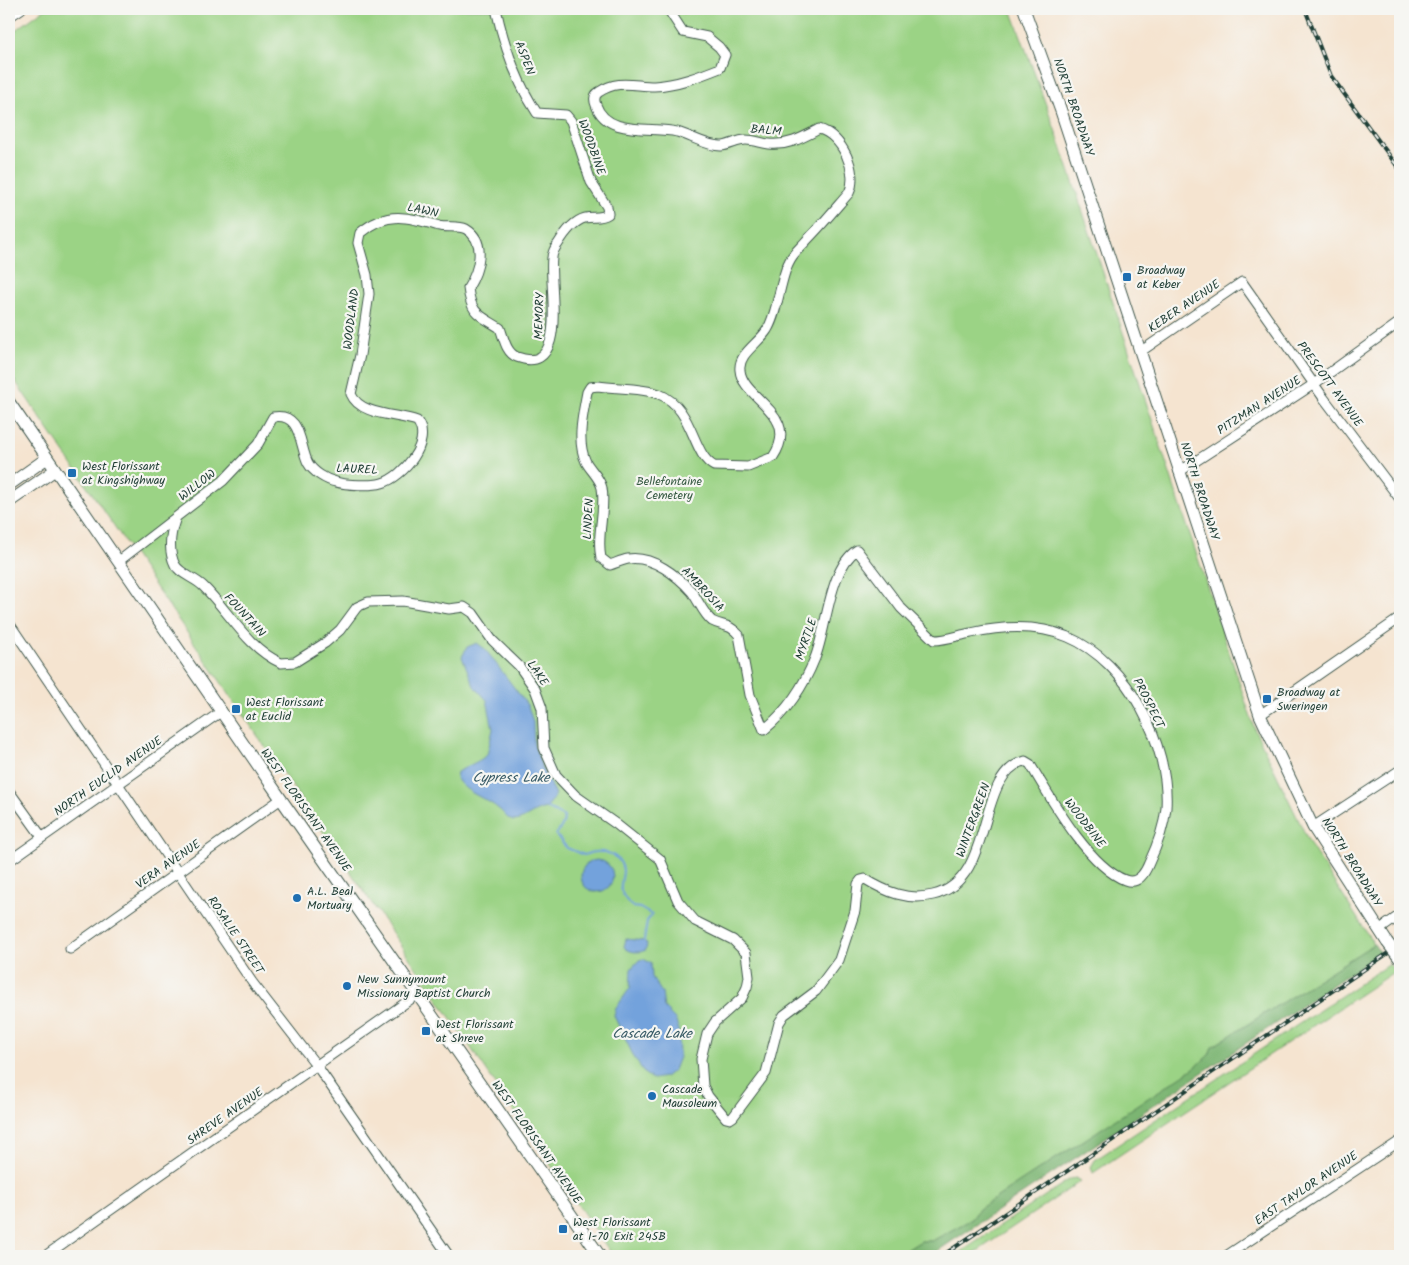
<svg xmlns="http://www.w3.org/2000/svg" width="1409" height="1265" font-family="Kalam,sans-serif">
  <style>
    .green { fill: #9bd385; stroke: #5d885c }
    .forest { fill: #7cb572; stroke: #4e7953 }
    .water { fill: #73a2dc; stroke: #497088 }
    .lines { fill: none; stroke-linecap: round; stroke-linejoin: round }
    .stream { stroke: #73a2dc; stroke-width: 2 }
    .minor-casing { stroke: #3f564b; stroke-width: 11 }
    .major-casing { stroke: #3f564b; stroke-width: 13 }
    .minor { stroke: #fff; stroke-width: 9 }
    .major { stroke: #fff; stroke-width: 11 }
    .rail-casing { stroke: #1f3d34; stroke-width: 4 }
    .rail { stroke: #f6f6f2; stroke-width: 2; stroke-dasharray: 5.5; stroke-linecap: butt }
    .major-bridge-casing { stroke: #3f564b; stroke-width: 13; stroke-linecap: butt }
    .major-bridge { stroke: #fff; stroke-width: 11 }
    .poi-dot { fill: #1f6fb2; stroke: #f6f6f2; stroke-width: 2 }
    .labels { text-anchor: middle; stroke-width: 4.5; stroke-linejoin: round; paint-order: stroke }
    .street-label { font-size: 12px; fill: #1f3d34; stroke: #f6f6f2 }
    .poi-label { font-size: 12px; fill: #1f3d34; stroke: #f6f6f2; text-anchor: start }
    .park-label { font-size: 12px; fill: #385b44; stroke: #f6f6f2 }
    .water-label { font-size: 14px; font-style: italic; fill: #385b66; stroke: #f6f6f2 }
  </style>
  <rect width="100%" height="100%" fill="#f6f6f2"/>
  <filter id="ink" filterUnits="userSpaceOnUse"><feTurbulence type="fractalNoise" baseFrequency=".02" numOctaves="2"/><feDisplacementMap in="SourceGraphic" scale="10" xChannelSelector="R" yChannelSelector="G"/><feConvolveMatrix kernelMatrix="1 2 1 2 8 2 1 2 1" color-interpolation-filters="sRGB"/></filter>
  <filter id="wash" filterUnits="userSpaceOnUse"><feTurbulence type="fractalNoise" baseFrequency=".0096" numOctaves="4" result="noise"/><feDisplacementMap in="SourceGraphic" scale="20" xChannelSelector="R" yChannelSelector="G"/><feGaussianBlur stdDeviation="1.12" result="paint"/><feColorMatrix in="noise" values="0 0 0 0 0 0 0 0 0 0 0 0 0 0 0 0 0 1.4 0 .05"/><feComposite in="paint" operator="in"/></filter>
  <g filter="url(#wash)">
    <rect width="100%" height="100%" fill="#f5e4d0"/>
    <g class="green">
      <path d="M 45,9 L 1011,9 L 1061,146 L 1255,730 L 1311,846 L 1374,944 L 1212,1047 L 1209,1055 L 1197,1066 L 979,1209 L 972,1219 L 932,1241 L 921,1241 L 897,1256 L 613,1256 L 9,372 L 9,35 Z"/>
      <path d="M 1389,964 L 1395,971 L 1093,1173 L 1091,1167 L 1095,1160 Z"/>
      <path d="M 1076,1178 L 1081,1181 L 970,1256 L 955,1256 L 1070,1179 Z"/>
    </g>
    <path class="forest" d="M 1374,944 L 1380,953 L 930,1256 L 897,1256 L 921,1241 L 932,1241 L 972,1219 L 979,1209 L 1197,1066 L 1209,1055 L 1212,1047 Z"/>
    <g class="water">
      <path d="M 477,643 L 485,649 L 528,706 L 533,722 L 534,745 L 543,770 L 556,794 L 547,808 C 535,809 525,820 515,821 C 508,821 505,814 500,810 C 486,797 467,795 456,778 L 457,772 L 480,760 L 487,755 L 493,729 L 487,700 L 474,686 L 462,657 L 467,647 Z"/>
      <circle cx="597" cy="876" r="16"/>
      <path d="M 626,939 L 644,941 L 647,944 L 646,950 C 639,953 630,953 624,947 Z"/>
      <path d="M 643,959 L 651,963 L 652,977 L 662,993 L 664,1008 L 675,1019 L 678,1027 L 679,1057 L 674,1070 L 665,1077 L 653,1079 L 645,1074 L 635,1059 L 614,1016 L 616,1008 L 630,988 L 631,969 L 639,960 Z"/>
    </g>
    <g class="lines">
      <path class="stream" d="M 547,808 L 564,817 L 563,824 L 556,835 L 567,848 L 584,855 C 597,849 620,851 623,870 C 623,877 620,884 621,890 C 623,896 628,903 633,907 L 640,908 L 652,915 L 647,921 L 644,941"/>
    </g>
  </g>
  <g filter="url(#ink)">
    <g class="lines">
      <defs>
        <g id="minor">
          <path d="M 9,17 L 21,9"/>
          <path d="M 1140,352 L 1242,282 L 1323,397 L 1400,499"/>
          <path d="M 1179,472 L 1314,384 L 1400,322"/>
          <path d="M 175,520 C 170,535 168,551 175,565 C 180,574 195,578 203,586 C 229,611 246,647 281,663 L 295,662 L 325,643 L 340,630 L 357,607 L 368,602 L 403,601 L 449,609 L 464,607 L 473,613 L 492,640 L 519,666 L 535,689 L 542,708 L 544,748 L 556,775 L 576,796 L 616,824 L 660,859 L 678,901 L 695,921 L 733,940 L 746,953 L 749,977 L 747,987 L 742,998 L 715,1022 L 707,1034 L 701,1059 L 703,1086 L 708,1096 L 726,1118 L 730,1119 L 733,1117 L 766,1073 L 779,1023 L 784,1015 L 816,991 L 839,960 L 855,911 L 858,884 L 861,880 L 865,879 C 886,892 908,901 933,895 C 997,880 974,774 1025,761 L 1030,764 C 1050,797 1088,866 1125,880 C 1138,885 1145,873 1149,863 C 1157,846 1164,827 1166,808 C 1170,745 1128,662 1068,637 C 1037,624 1003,626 971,633 C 959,635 947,640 934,640 L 901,608 L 857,550 C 829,568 827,628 815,658 C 804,686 787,711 764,730 L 750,695 L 739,635 C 729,623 723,627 712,621 C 704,615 698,600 692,592 C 678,576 652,555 628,559 C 622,560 616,563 610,565 L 601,558 C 596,535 606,511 602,488 C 600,478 591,471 586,462 C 576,441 583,414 587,392 L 590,387 L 598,386 C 617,389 640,387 659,394 C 694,408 692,455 714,466 L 748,467 L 773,457 C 802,414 742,399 740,370 C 738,354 759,343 767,330 C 778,313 780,279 789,262 C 793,253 800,248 806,241 C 821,226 835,209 849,193 C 859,172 842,135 819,129 C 802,138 788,146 769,144 C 761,143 754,140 746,140 C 737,140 729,146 721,146 C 706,146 692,136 677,132 C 652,126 607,137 596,105 C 594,100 594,95 599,92 C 618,79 634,86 654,86 C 677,85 700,76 720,68 L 725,55 L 719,47 L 707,37 L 683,32 L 668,9"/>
          <path d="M 119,561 L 223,481 L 258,444 L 273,417 C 302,412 299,445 308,463 C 313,472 326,480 336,482 C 346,485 372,486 382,483 C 403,477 433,442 417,421 C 398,414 360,416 351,394 L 360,355 L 369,294 L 367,275 L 358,243 L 360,233 C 387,210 409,217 439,226 C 447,228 458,225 466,229 C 488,242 478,272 468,288 C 471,315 480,315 500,328 C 504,338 506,353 517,357 C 570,377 548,283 552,258 C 552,254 555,247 558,244 C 564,234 574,221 585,218 C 593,216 601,219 608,214 L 607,207 L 591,182 L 571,121 L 566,115 L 537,113 C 517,83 504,45 496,9"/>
          <path d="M 9,623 L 252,982 L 317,1066 L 449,1256"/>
          <path d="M 1260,715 L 1400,618"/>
          <path d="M 9,791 L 42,837"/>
          <path d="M 1313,827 L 1400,770"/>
          <path d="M 9,861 L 222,711"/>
          <path d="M 1379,930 L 1400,915"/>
          <path d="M 70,949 L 281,799"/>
          <path d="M 45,1256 L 418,994"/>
          <path d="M 1226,1256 L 1400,1141"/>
        </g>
        <g id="major">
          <path d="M 1024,9 L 1061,111 L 1260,715 L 1313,827 L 1387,942"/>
          <path d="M 9,402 L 281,799 L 600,1256"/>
          <path d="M 9,485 L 47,458"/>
          <path d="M 9,502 L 55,470"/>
        </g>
      </defs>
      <use href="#minor" class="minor-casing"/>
      <use href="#major" class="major-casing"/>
      <use href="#minor" class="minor"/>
      <use href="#major" class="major"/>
      <defs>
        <g id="rail">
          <path d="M 1305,9 L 1331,76 L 1400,170"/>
          <path d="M 942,1256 L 1400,945"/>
        </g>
      </defs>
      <use href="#rail" class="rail-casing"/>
      <use href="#rail" class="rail"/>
      <defs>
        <path id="major-bridge" d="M 1387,942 L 1400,959"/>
      </defs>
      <use href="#major-bridge" class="major-bridge-casing"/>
      <use href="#major-bridge" class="major-bridge"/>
    </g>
  </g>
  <g class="poi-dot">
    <rect x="1122" y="272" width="10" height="10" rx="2.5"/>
    <rect x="67" y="468" width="10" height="10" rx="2.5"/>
    <rect x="1262" y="694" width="10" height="10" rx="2.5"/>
    <rect x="231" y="704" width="10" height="10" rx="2.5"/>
    <circle cx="297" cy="898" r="5"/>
    <circle cx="347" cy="986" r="5"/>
    <rect x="421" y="1026" width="10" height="10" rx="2.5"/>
    <circle cx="652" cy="1096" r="5"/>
    <rect x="558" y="1224" width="10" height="10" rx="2.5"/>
  </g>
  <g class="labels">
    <g class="street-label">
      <text transform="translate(525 58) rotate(69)" y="4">ASPEN</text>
      <text transform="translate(1074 107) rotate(71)" y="4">NORTH BROADWAY</text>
      <text transform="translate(766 130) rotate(5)" y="4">BALM</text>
      <text transform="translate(592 147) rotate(70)" y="4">WOODBINE</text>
      <text transform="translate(423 210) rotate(12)" y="4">LAWN</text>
      <text transform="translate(1184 306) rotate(-34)" y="4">KEBER AVENUE</text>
      <text transform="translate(539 316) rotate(-88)" y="4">MEMORY</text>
      <text transform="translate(351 319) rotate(-83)" y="4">WOODLAND</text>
      <text transform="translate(1330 384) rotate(54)" y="4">PRESCOTT AVENUE</text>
      <text transform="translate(1259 405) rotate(-33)" y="4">PITZMAN AVENUE</text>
      <text transform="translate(357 469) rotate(3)" y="4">LAUREL</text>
      <text transform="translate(197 485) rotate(-38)" y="4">WILLOW</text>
      <text transform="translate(1200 491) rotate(72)" y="4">NORTH BROADWAY</text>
      <text transform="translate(588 519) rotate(-87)" y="4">LINDEN</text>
      <text transform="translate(703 589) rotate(47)" y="4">AMBROSIA</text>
      <text transform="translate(245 615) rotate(47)" y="4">FOUNTAIN</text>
      <text transform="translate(806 639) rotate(-71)" y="4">MYRTLE</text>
      <text transform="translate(538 673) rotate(56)" y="4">LAKE</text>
      <text transform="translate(1149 703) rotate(63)" y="4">PROSPECT</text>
      <text transform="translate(108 776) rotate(-35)" y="4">NORTH EUCLID AVENUE</text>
      <text transform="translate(306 810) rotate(55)" y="4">WEST FLORISSANT AVENUE</text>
      <text transform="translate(973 820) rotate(-70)" y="4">WINTERGREEN</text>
      <text transform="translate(1085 823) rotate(52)" y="4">WOODBINE</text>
      <text transform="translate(1352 862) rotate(58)" y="4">NORTH BROADWAY</text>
      <text transform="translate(168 864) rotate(-35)" y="4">VERA AVENUE</text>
      <text transform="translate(236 935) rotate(56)" y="4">ROSALIE STREET</text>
      <text transform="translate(225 1116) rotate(-35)" y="4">SHREVE AVENUE</text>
      <text transform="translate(537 1142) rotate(55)" y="4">WEST FLORISSANT AVENUE</text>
      <text transform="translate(1306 1188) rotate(-34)" y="4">EAST TAYLOR AVENUE</text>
    </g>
    <g class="poi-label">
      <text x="1137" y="274">Broadway<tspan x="1137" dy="14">at Keber</tspan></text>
      <text x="82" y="470">West Florissant<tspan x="82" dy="14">at Kingshighway</tspan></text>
      <text x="1277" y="696">Broadway at<tspan x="1277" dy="14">Sweringen</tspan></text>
      <text x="246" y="706">West Florissant<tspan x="246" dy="14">at Euclid</tspan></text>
      <text x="307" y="895">A.L. Beal<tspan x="307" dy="14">Mortuary</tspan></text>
      <text x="357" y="983">New Sunnymount<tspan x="357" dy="14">Missionary Baptist Church</tspan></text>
      <text x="436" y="1028">West Florissant<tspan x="436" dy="14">at Shreve</tspan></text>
      <text x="662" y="1093">Cascade<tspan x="662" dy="14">Mausoleum</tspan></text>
      <text x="573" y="1226">West Florissant<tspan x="573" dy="14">at I-70 Exit 245B</tspan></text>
    </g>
    <g class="park-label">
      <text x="669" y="485">Bellefontaine<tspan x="669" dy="14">Cemetery</tspan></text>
    </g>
    <g class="water-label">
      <text x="511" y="782">Cypress Lake</text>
      <text x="652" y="1038">Cascade Lake</text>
    </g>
  </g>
  <rect width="1409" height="1265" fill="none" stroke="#f6f6f2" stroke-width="30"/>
</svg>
